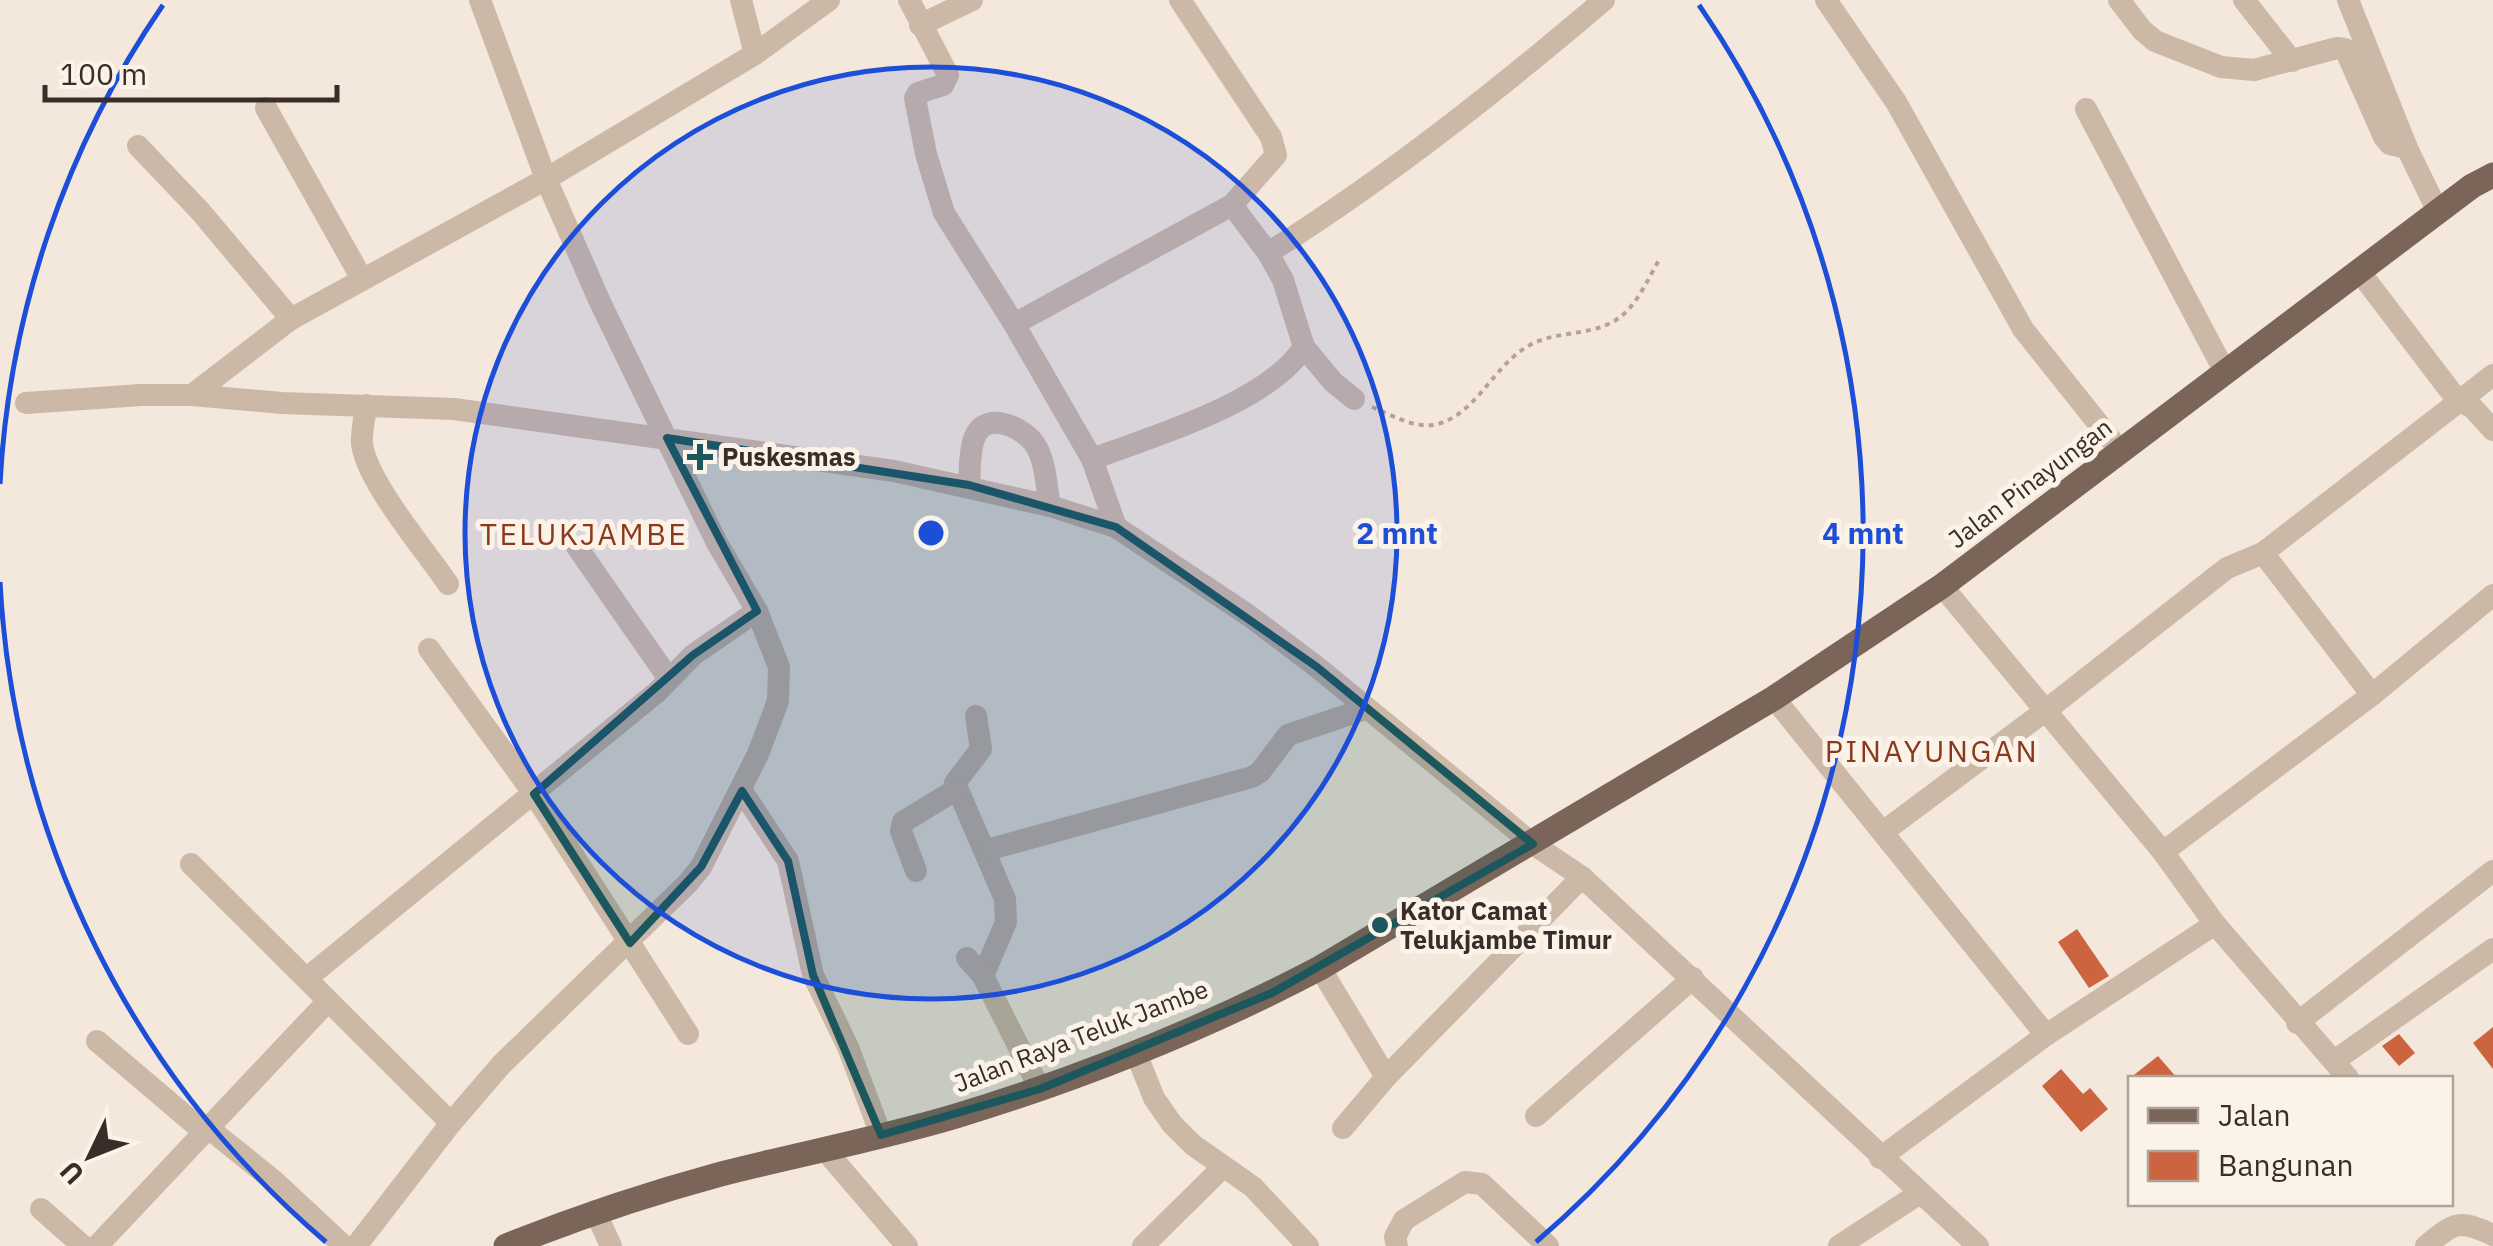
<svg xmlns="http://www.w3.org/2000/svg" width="2493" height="1246" font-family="'IBM Plex Sans',sans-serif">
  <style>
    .building { fill: #cd6440 }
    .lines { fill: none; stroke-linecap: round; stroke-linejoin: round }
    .path { stroke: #b8a291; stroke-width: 4; stroke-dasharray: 5 5; stroke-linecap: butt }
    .minor { stroke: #ccb8a7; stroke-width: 22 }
    .major { stroke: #7b6458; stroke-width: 25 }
    .marked { fill: #1b575c; fill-opacity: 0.2; stroke: #1b575c; stroke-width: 8; stroke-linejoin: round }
    .ring { fill: none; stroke: #1d4ed8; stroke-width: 5 }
    .poi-dot { fill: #1b575c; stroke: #fbf2e8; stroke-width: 4 }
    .labels { text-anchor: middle; stroke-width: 10; stroke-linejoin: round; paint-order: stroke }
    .poi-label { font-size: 25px; font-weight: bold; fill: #382d28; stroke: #fbf2e8; text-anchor: start }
    .street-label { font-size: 25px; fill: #382d28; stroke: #fbf2e8 }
    .quarter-label { font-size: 30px; letter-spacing: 2.5px; fill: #8c381c; stroke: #fbf2e8 }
    .centre { fill: #1d4ed8; stroke: #fbf2e8; stroke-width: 5 }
    .ring-label { font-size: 30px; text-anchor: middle; font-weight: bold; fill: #1d4ed8; stroke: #fbf2e8; stroke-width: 10; stroke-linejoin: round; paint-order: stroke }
  </style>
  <rect width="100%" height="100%" fill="#f3e8db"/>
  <g class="building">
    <path d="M 2077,929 L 2109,976 L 2089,988 L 2058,942 Z"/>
    <path d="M 2493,1027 L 2493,1069 L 2473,1043 Z"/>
    <path d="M 2399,1034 L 2415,1053 L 2399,1066 L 2382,1046 Z"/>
    <path d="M 2158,1056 L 2177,1078 L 2130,1078 Z"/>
    <path d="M 2061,1069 L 2083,1094 L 2090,1088 L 2108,1109 L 2081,1132 L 2042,1086 Z"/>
  </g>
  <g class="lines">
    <path class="path" d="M 1372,407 C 1392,415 1416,430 1438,424 C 1476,413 1493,368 1525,348 C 1553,329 1591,338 1619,318 C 1637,305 1648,279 1659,260"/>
    <g class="minor">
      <path d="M 741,0 L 755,54"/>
      <path d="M 909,0 L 948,75 L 943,85 L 918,93 L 915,98 L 926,154 L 944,213 L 1014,324 L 1092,459 L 1116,527"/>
      <path d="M 1826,0 L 1896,102 L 2023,329 L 2121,452"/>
      <path d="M 2119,0 L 2142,30 L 2155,41 L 2221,67 L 2254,70 L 2337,48 L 2345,49 L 2384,137 L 2390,144 L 2407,148"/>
      <path d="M 2244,0 L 2292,61"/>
      <path d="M 2348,0 L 2407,148 L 2438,212"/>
      <path d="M 920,25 L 972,0"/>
      <path d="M 266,108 L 362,279"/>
      <path d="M 2086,109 L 2225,372"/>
      <path d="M 138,146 L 200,211 L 291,319"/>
      <path d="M 1232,205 L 1268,253 L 1283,280 L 1304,347 L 1333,382 L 1354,399"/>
      <path d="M 1268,253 C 1387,178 1497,91 1604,0"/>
      <path d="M 2359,271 L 2458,401 L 2472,407 L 2493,430"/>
      <path d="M 1014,324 L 1232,205 L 1276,155 L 1271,137 L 1180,0"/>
      <path d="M 192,395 L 291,319 L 546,179 L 755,54 L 829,0"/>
      <path d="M 26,403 L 141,395 L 192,395 L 282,403 L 454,409 L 894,471 L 1050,506 L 1116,527 L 1248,615 L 1317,667 L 1533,844 L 1582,877 L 1978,1246"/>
      <path d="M 366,405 C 365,417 361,432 362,444 C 367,482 425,550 448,584"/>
      <path d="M 1092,459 C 1154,436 1268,403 1304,347"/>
      <path d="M 969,485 C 971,462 966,419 1000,423 C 1013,425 1026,433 1034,443 C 1046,460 1046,486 1050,506"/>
      <path d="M 577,547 L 669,679"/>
      <path d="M 2263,553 L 2372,695"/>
      <path d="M 1942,586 L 2163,852 L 2215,924 L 2348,1078"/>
      <path d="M 429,649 L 534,794 L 688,1034"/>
      <path d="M 1774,698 L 2046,1035"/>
      <path d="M 976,716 L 981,749 L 955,783 L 1005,899 L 1006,922 L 983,976"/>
      <path d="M 742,791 L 788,861 L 813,975 L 848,1047 L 881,1135"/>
      <path d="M 1883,832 L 2045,711 L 2227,568 L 2263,553 L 2493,375"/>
      <path d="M 987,850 L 1252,777 L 1260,772 L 1288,735 L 1365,709"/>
      <path d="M 2163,852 L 2372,695 L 2493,595"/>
      <path d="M 191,864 L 451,1123"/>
      <path d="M 916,871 L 901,831 L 903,822 L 957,789"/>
      <path d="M 967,958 L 983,976 L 1040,1089"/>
      <path d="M 1320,968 L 1386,1077"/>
      <path d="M 307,978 L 657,692 L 693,655 L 757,611"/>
      <path d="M 2297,1023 L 2493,871"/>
      <path d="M 97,1041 L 203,1131"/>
      <path d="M 1136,1053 L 1154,1098 L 1172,1124 L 1193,1145 L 1253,1187 L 1308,1246"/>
      <path d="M 2334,1061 L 2493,949"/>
      <path d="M 1536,1116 L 1693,978"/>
      <path d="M 207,1127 L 273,1180 L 344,1246"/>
      <path d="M 1343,1128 L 1386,1077 L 1582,877"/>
      <path d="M 825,1150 L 907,1246"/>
      <path d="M 1880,1158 L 2046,1035 L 2215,924"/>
      <path d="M 41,1209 L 83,1246"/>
      <path d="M 595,1211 L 611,1246"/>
      <path d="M 97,1246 L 328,1001"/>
      <path d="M 356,1246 L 451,1123 L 502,1064 L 688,883 L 701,867 L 758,754 L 778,701 L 779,667 L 757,611 L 717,543 L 600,302 L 546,179 L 480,0"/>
      <path d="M 1143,1246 L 1222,1168"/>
      <path d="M 1397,1246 L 1395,1237 L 1404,1220 L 1465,1182 L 1482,1184 L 1548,1246"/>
      <path d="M 1839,1246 L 1920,1193"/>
      <path d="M 2426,1246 C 2455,1222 2458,1219 2493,1235"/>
    </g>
    <path class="major" d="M 506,1246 C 576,1218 647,1194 721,1174 C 799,1154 879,1139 956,1116 C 1081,1078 1204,1029 1320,968 L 1774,698 L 1942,586 L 2472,186 L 2493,175"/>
  </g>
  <path class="marked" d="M 667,438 L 969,485 L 1116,527 L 1317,667 L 1533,844 L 1272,993 L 1040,1089 L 881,1135 L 813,975 L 788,861 L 742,791 L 701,867 L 630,943 L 534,794 L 693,655 L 757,611 Z"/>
  <circle cx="931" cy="533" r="466" fill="#1d4ed8" fill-opacity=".12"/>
  <g class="ring">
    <circle cx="931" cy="533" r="466"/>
    <path d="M326 1242A932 932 0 0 1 0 582M0 484A932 932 0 0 1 163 5M1699 5A932 932 0 0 1 1536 1242"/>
  </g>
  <g class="poi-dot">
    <path d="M695 442h10v10h10v10h-10v10h-10v-10h-10v-10h10z"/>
    <circle cx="1380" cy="925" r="10"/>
  </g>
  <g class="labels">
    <g class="poi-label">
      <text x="722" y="466">Puskesmas</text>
      <text x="1400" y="920">Kator Camat<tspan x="1400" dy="29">Telukjambe Timur</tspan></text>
    </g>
    <g class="street-label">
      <text transform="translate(2030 483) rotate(-37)" y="9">Jalan Pinayungan</text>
      <text transform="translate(1081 1036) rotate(-21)" y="9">Jalan Raya Teluk Jambe</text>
    </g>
    <g class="quarter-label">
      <text x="584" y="545">TELUKJAMBE</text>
      <text x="1932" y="762">PINAYUNGAN</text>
    </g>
  </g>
  <circle cx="931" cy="533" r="15" class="centre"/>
  <g class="ring-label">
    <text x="1397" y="544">2 mnt</text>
    <text x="1863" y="544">4 mnt</text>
  </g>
  <rect x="2128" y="1076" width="325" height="130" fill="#fbf2e8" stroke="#ada39b" stroke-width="2.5"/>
  <rect x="2148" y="1108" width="50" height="15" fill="#7b6458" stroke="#ada39b" stroke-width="2.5"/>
  <text x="2218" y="1126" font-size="30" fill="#382d28">Jalan</text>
  <rect x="2148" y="1151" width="50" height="30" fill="#cd6440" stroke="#ada39b" stroke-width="2.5"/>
  <text x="2218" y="1176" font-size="30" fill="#382d28">Bangunan</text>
  <g transform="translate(90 1156) rotate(227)" stroke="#fbf2e8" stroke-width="8" paint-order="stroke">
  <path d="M0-8L18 38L0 25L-18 38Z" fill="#382d28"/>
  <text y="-15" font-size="28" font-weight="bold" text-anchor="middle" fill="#382d28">U</text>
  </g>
  <path d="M45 85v15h292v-15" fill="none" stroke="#382d28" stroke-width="5"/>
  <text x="60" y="85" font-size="30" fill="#382d28" stroke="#fbf2e8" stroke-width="8" paint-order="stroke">100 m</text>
</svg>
